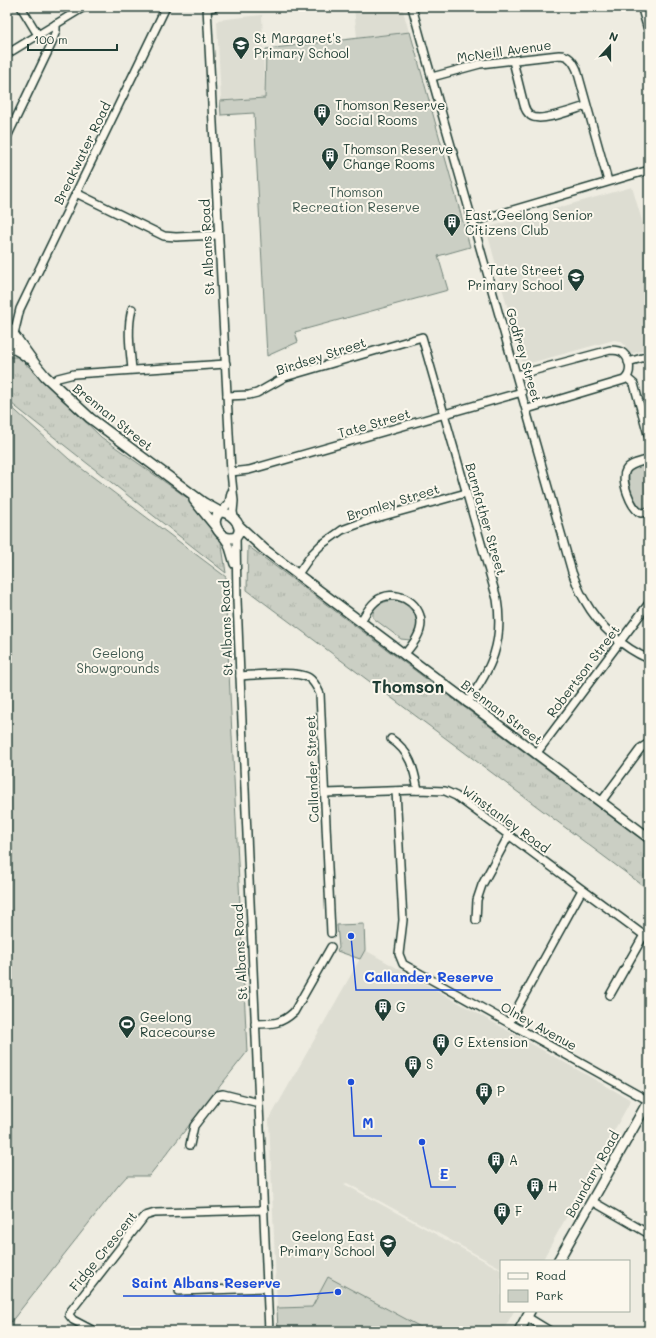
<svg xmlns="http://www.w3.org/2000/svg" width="656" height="1338" font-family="Mali,sans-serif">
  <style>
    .built { fill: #ddddd2 }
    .grass { fill: url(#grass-tufts); stroke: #75867c }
    .green { fill: #cbcfc4; stroke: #75867c }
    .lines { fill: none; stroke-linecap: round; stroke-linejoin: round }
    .minor-casing { stroke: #1f3d34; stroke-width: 10 }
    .major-casing { stroke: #1f3d34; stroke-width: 12 }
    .highway-casing { stroke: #1f3d34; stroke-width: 13 }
    .minor { stroke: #fbf7ec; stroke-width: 7 }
    .major { stroke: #fbf7ec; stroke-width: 9 }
    .highway { stroke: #fbf7ec; stroke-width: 10 }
    .labels { text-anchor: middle; stroke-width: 4; stroke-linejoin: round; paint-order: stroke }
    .poi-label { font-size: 13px; fill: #1f3d34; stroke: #fbf7ec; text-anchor: start }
    .street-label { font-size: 13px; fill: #1f3d34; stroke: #fbf7ec }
    .park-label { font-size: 13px; fill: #415a51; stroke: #fbf7ec }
    .district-label { font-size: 17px; font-weight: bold; fill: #1f3d34; stroke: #fbf7ec }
    .leader { fill: none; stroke: #1d4ed8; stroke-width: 1.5 }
    .callout-dot { fill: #1d4ed8; stroke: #fbf7ec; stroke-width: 1.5 }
    .callout-label { font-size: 14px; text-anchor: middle; font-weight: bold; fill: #1d4ed8; stroke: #fbf7ec; stroke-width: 4; stroke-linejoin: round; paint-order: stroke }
  </style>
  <defs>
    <pattern id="grass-tufts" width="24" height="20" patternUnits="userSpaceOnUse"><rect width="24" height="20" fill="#cbcfc4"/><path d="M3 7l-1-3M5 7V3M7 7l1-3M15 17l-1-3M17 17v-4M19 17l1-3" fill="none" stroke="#aeb3a9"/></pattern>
  </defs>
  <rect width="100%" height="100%" fill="#eeece1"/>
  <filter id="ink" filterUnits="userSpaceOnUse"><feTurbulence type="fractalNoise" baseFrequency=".025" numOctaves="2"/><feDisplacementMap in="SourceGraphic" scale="8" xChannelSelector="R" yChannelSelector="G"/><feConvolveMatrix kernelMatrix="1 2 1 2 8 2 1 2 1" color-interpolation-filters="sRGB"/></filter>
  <g filter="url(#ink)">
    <g class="built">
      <path d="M 354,7 L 402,7 L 409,32 L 357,38 Z"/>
      <path d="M 262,15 L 265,98 L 221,100 L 217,22 L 218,20 Z"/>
      <path d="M 632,187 L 649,244 L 649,349 L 630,354 L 624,344 L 620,341 L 614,340 L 523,365 L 486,228 Z"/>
      <path d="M 365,950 L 631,1100 L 542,1261 L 501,1261 L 501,1268 L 347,1183 L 344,1184 L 501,1270 L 501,1311 L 514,1311 L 503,1331 L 425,1331 L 312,1307 L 277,1308 L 269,1120 Z"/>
    </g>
    <g class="grass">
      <path d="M 11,357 L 19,357 L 101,437 L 189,499 L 221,539 L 226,573 L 7,400 L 7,360 Z"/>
      <path d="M 248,546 L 649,845 L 649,890 L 247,590 Z"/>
    </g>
    <g class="green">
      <path d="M 410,32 L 470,247 L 438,256 L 448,290 L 295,332 L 298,342 L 267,356 L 254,113 L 221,115 L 220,101 L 265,98 L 266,49 Z"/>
      <path d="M 7,403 L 69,459 L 226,577 L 225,588 L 247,1052 L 149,1176 L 127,1176 L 118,1186 L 7,1327 Z"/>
      <path d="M 649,463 L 649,507 L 642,510 C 641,509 637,507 637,506 C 632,499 626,476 630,468 Z"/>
      <path d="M 394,600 C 412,603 426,624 410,640 L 401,639 L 373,618 C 371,606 384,601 394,600 Z"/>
      <path d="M 364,924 L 365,950 L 360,959 L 337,951 L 339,948 L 337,925 Z"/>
      <path d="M 328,1277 L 428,1331 L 278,1331 L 277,1308 L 312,1307 Z"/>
    </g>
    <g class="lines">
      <defs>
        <g id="minor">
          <path d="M 21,7 L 38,35"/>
          <path d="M 207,7 L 231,472 L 234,501 L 233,512 L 234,517"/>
          <path d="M 412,7 C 464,196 520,384 572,572 C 576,582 579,592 585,601 C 599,626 623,648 649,659"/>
          <path d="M 207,8 L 215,7"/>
          <path d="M 7,54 L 84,7"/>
          <path d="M 513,61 L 524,105 C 525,109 527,113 531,116 C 541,123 575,109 586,106"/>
          <path d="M 432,77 L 480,64 L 559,55 C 569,55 573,61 577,70 L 608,181"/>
          <path d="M 7,137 L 52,43 L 56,30 L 56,24"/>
          <path d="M 76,193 L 164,236 L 176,237 L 218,235"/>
          <path d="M 472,222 L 649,170"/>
          <path d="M 132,309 C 127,328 130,349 132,369"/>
          <path d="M 14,334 L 20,309 L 166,7"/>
          <path d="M 628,362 L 649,356"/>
          <path d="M 517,375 L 610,350 C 615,350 619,350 623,353 C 631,360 632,374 624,380 L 527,409"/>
          <path d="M 627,378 L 634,384 L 649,438"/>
          <path d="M 52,383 L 58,378 L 74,374 L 226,364"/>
          <path d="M 227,396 L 249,395 L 257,393 L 285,377 L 422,337 L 497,599 C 504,642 492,668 467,703"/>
          <path d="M 649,459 C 642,462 630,463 626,470 C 620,480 631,509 641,513 L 649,512"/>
          <path d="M 231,472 L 249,470 L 522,392"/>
          <path d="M 221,512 L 229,503 L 231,493"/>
          <path d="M 221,534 L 228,544 L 234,564"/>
          <path d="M 236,537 L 237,600 L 240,676 L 269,1331"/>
          <path d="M 298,574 L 312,554 L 321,545 L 342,530 L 369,520 L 466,493"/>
          <path d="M 361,621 C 365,614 370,606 376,601 C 393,587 421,601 421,623 C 421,635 412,645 404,655"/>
          <path d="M 240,676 C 256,675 297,670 309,678 C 315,682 317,688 320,694 L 331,933"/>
          <path d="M 391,739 C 410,751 414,769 418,790"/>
          <path d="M 536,754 L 649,603"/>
          <path d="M 396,791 L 403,920 L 399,954 L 403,964 L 649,1101"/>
          <path d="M 325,793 L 418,790 L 445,791 L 456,796 L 649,939"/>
          <path d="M 601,802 L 641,748 L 649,743"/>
          <path d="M 476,920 L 477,900 L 482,885 L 509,835"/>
          <path d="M 610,995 L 644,935"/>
          <path d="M 509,1023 L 582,890"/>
          <path d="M 255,1024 C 273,1024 281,1024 294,1012 L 331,947"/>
          <path d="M 190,1145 L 194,1126 L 218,1095 L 223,1094 L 259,1103"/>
          <path d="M 592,1201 L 649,1234"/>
          <path d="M 179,1291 L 267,1288"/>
          <path d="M 527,1317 L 550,1331"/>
          <path d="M 94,1331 L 73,1320 L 69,1315 L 70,1312 L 145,1216 L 155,1213 L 264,1210"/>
        </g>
        <g id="major">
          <path d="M 7,327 C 13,329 15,334 13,340"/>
          <path d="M 14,335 L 35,364 L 45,376 L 90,418 L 204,503 L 220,512"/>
          <path d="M 7,345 L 20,352 L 28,358"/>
          <path d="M 194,500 L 216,527"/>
          <path d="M 223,512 C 233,515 245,527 236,537 C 222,542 209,524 219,513 Z"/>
          <path d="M 238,525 L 264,549 L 285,565 L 649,838"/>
          <path d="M 558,1261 L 649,1100"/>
          <path d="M 519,1331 L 530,1311"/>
        </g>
        <path id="highway" d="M 643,7 L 649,28"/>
      </defs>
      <use href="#minor" class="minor-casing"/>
      <use href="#major" class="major-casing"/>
      <use href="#highway" class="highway-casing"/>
      <use href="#minor" class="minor"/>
      <use href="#major" class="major"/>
      <use href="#highway" class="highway"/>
    </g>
  </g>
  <defs>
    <symbol id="school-pin" viewBox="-11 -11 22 30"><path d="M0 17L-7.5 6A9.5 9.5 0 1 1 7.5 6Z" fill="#1f3d34" stroke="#fbf7ec"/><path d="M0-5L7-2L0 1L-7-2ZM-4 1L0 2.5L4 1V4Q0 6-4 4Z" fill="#fff"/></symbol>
    <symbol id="building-pin" viewBox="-11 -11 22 30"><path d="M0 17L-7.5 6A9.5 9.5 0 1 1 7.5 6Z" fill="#1f3d34" stroke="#fbf7ec"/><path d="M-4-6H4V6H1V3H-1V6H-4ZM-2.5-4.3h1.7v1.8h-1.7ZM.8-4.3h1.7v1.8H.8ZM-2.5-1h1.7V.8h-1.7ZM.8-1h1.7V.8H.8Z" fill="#fff"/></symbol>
    <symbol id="stadium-pin" viewBox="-11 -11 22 30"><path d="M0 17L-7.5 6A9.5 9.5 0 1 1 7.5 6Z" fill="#1f3d34" stroke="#fbf7ec"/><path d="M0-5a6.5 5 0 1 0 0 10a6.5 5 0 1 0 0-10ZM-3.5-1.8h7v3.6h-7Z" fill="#fff"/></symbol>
  </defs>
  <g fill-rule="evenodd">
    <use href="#school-pin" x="231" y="35" width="20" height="27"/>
    <use href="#building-pin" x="312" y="102" width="20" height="27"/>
    <use href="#building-pin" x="320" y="146" width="20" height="27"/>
    <use href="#building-pin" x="442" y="212" width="20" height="27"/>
    <use href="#school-pin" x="566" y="267" width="20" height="27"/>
    <use href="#building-pin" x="373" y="997" width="20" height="27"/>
    <use href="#stadium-pin" x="117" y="1014" width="20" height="27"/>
    <use href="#building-pin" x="431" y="1032" width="20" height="27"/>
    <use href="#building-pin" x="403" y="1054" width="20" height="27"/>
    <use href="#building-pin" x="474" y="1081" width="20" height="27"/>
    <use href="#building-pin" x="486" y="1150" width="20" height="27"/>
    <use href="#building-pin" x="525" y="1176" width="20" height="27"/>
    <use href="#building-pin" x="492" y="1201" width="20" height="27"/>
    <use href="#school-pin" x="378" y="1233" width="20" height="27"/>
  </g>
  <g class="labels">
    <g class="poi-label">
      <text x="254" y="43">St Margaret's<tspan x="254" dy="15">Primary School</tspan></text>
      <text x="335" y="110">Thomson Reserve<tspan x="335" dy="15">Social Rooms</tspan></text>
      <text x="343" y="154">Thomson Reserve<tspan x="343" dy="15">Change Rooms</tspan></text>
      <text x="465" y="220">East Geelong Senior<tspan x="465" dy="15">Citizens Club</tspan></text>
      <text x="563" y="275" text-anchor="end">Tate Street<tspan x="563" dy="15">Primary School</tspan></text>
      <text x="396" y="1012">G</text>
      <text x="140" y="1022">Geelong<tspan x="140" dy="15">Racecourse</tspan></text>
      <text x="454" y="1047">G Extension</text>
      <text x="426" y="1069">S</text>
      <text x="497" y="1096">P</text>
      <text x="509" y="1165">A</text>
      <text x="548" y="1191">H</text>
      <text x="515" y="1216">F</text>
      <text x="375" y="1241" text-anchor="end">Geelong East<tspan x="375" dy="15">Primary School</tspan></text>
    </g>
    <g class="street-label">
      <text transform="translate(504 51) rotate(-8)" y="5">McNeill Avenue</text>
      <text transform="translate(82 153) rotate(-64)" y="5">Breakwater Road</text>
      <text transform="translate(207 247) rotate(-93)" y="5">St Albans Road</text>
      <text transform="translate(524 355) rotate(74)" y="5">Godfrey Street</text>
      <text transform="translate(321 356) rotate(-18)" y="5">Birdsey Street</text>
      <text transform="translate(113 417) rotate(39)" y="5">Brennan Street</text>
      <text transform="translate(374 423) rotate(-16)" y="5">Tate Street</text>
      <text transform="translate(393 502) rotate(-17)" y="5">Bromley Street</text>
      <text transform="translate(486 519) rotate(74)" y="5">Barnfather Street</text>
      <text transform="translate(226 628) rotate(-92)" y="5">St Albans Road</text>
      <text transform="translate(583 671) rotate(-53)" y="5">Robertson Street</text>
      <text transform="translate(502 712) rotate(37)" y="5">Brennan Street</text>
      <text transform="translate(312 769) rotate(-92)" y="5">Callander Street</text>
      <text transform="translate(506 819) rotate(36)" y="5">Winstanley Road</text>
      <text transform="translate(240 952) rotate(-93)" y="5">St Albans Road</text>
      <text transform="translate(539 1026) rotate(29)" y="5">Olney Avenue</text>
      <text transform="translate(592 1174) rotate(-61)" y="5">Boundary Road</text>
      <text transform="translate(103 1251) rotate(-51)" y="5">Fidge Crescent</text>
    </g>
    <g class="park-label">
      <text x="356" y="197">Thomson<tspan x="356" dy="15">Recreation Reserve</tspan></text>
      <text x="118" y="658">Geelong<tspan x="118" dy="15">Showgrounds</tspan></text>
    </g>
    <g class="district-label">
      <text x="408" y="693">Thomson</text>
    </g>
  </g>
  <path class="leader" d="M351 936L356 990H501M351 1082L354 1136H382M422 1142L431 1187H456M338 1292L288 1296H123"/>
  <g class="callout-dot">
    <circle cx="351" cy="936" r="4"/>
    <circle cx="351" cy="1082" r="4"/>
    <circle cx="422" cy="1142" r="4"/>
    <circle cx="338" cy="1292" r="4"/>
  </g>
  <g class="callout-label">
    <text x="429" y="982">Callander Reserve</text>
    <text x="368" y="1128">M</text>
    <text x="444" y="1179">E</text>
    <text x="206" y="1288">Saint Albans Reserve</text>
  </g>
  <rect width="656" height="1338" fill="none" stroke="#fbf7ec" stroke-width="24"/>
  <rect x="12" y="12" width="632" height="1314" fill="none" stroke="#1f3d34" stroke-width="1.5" filter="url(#ink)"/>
  <rect x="500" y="1260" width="130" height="52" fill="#fbf7ec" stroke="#a3ada2"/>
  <rect x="508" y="1273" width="20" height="6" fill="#fbf7ec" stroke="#a3ada2"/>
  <text x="536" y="1280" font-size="12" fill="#1f3d34">Road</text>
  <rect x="508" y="1290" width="20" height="12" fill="#cbcfc4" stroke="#a3ada2"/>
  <text x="536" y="1300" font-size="12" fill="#1f3d34">Park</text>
  <g transform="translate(610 46) rotate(21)" stroke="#fbf7ec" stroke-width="3" paint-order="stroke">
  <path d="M0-3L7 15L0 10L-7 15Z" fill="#1f3d34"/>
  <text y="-6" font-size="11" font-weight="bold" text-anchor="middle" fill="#1f3d34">N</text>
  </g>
  <path d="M28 44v6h89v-6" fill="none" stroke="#1f3d34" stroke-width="2"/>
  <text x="34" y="44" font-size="12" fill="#1f3d34" stroke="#fbf7ec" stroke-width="3" paint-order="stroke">100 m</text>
</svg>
